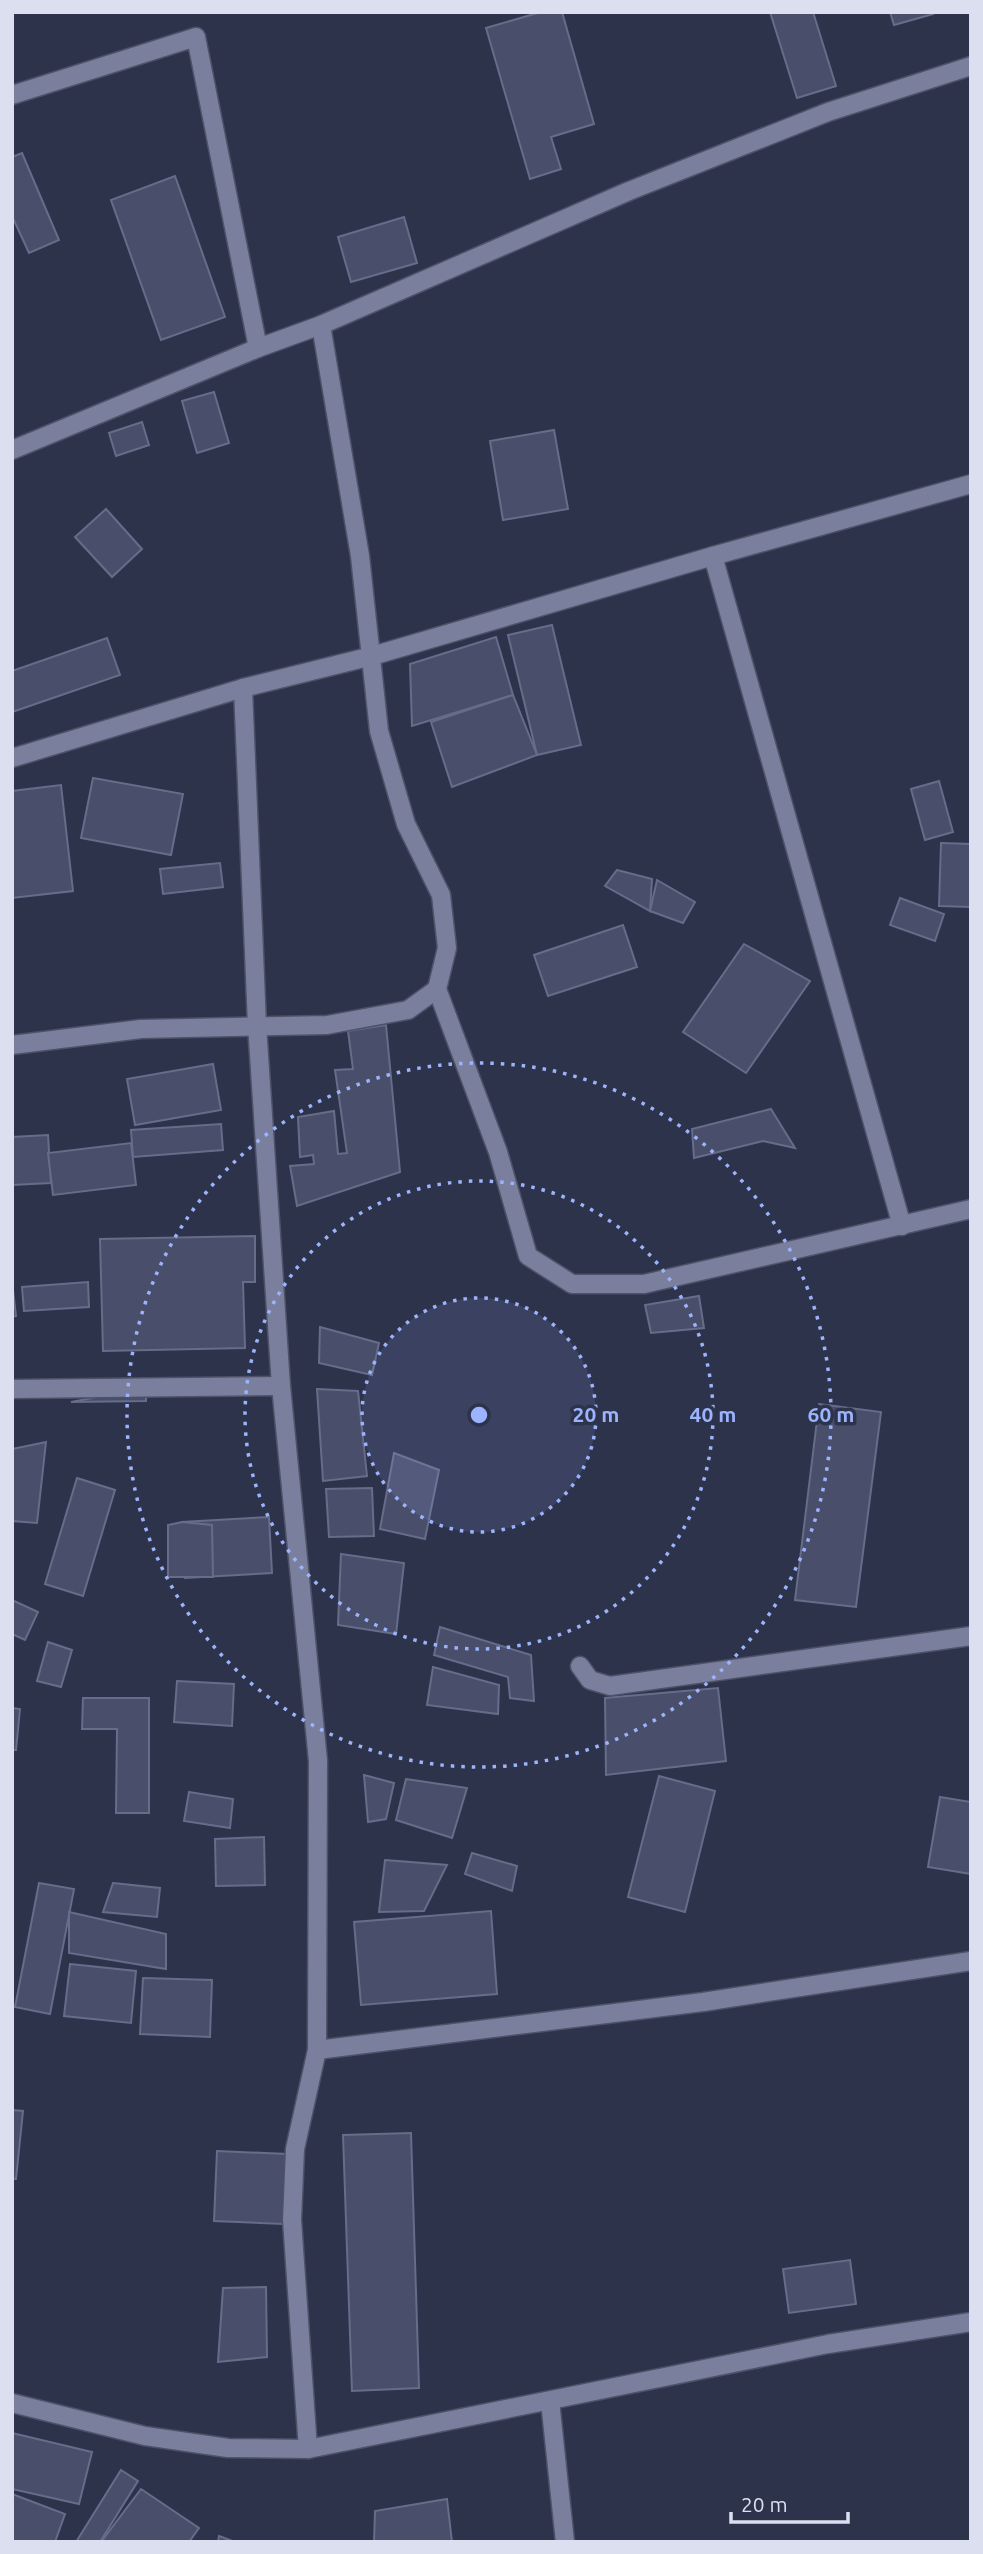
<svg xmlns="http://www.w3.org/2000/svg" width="983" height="2554" font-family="Ubuntu,sans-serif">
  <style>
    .building { fill: #494e6a; stroke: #666c89; stroke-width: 2 }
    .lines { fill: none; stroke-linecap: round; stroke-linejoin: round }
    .minor-casing { stroke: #4e5167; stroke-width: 21 }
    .minor { stroke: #7a7f9d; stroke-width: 18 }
    .ring { fill: none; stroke: #9cb4fd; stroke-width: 3.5; stroke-dasharray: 3.5 7 }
    .centre { fill: #9cb4fd; stroke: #2e334c; stroke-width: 3.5 }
    .ring-label { font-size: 21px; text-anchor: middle; font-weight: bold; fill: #9cb4fd; stroke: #2e334c; stroke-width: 7; stroke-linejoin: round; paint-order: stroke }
  </style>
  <rect width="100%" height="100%" fill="#2e334c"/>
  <g class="building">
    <path d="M 541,12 L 562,12 L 594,124 L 551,137 L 561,169 L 530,179 L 486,28 Z"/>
    <path d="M 770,12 L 813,12 L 836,86 L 797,98 Z"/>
    <path d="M 890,12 L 932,12 L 933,14 L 894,25 Z"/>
    <path d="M 22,153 L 59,240 L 29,253 L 12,216 L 12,157 Z"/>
    <path d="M 175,176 L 225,317 L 161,340 L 111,200 Z"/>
    <path d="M 404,217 L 417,263 L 351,282 L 338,237 Z"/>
    <path d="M 214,392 L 229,443 L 197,453 L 182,401 Z"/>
    <path d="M 142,422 L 149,445 L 116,456 L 109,433 Z"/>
    <path d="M 554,430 L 568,509 L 503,520 L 490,441 Z"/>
    <path d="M 106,509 L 142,549 L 112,577 L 75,537 Z"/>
    <path d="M 552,625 L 581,745 L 537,755 L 508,635 Z"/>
    <path d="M 496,637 L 513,695 L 412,726 L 410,664 Z"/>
    <path d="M 107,638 L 120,675 L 12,712 L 12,671 Z"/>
    <path d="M 513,695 L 537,755 L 452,787 L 431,722 Z"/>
    <path d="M 93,778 L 183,794 L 171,855 L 81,838 Z"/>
    <path d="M 939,781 L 953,832 L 925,840 L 911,789 Z"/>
    <path d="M 61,785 L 73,891 L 12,898 L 12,791 Z"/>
    <path d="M 941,843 L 971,844 L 971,907 L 939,906 Z"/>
    <path d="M 220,863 L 223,887 L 163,894 L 160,869 Z"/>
    <path d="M 617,870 L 652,879 L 650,911 L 605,886 Z"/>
    <path d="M 657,880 L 695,902 L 683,923 L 650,911 Z"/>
    <path d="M 900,898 L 944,914 L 935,941 L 890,925 Z"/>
    <path d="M 623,925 L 637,967 L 548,996 L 534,955 Z"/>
    <path d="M 744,944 L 810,981 L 746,1073 L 683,1032 Z"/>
    <path d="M 386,1025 L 400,1172 L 297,1206 L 290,1166 L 314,1164 L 313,1155 L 300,1157 L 298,1117 L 334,1111 L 338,1154 L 347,1153 L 335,1070 L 353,1069 L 348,1031 Z"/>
    <path d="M 213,1064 L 221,1110 L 135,1125 L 127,1079 Z"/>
    <path d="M 771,1109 L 795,1148 L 763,1141 L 694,1158 L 692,1129 Z"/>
    <path d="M 221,1124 L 223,1150 L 133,1157 L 131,1130 Z"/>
    <path d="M 48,1135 L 51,1183 L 12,1185 L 12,1137 Z"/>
    <path d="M 131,1143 L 136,1185 L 53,1195 L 48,1153 Z"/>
    <path d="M 255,1236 L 255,1282 L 243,1282 L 245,1348 L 103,1351 L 100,1239 Z"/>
    <path d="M 12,1281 L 16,1316 L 12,1317 Z"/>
    <path d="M 88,1282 L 89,1307 L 24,1311 L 22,1287 Z"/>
    <path d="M 699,1296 L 704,1328 L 651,1333 L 645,1305 Z"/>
    <path d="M 320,1327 L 379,1343 L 372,1375 L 319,1363 Z"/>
    <path d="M 146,1388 L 146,1401 L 71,1402 Z"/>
    <path d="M 317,1389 L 358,1391 L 367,1476 L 323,1481 Z"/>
    <path d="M 819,1404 L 881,1412 L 856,1607 L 795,1600 Z"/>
    <path d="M 46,1442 L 37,1523 L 12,1521 L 12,1449 Z"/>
    <path d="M 394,1453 L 439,1470 L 425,1539 L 380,1529 Z"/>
    <path d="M 77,1478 L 115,1490 L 83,1596 L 45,1584 Z"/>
    <path d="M 372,1488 L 374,1536 L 329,1537 L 326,1489 Z"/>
    <path d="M 269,1517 L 272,1573 L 185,1578 L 182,1522 Z"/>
    <path d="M 182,1522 L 212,1525 L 213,1577 L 168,1577 L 168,1525 Z"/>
    <path d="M 341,1554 L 404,1563 L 396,1634 L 338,1625 Z"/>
    <path d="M 12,1600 L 38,1612 L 25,1640 L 12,1634 Z"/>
    <path d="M 440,1627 L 531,1655 L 534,1701 L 510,1698 L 508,1677 L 434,1655 Z"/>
    <path d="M 48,1642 L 72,1650 L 61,1687 L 37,1681 Z"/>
    <path d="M 433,1667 L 499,1685 L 498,1714 L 427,1705 Z"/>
    <path d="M 177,1681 L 234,1684 L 232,1726 L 174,1722 Z"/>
    <path d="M 718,1688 L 726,1761 L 606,1775 L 605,1698 Z"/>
    <path d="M 83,1698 L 149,1698 L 149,1813 L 116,1813 L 117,1729 L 82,1729 Z"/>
    <path d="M 12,1708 L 20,1709 L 16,1750 L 12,1750 Z"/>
    <path d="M 364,1775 L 394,1783 L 386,1819 L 368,1822 Z"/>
    <path d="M 659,1776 L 715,1791 L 685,1912 L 628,1897 Z"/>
    <path d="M 406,1779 L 467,1788 L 452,1838 L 396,1820 Z"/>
    <path d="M 189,1792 L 233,1799 L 230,1828 L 184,1821 Z"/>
    <path d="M 940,1797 L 971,1802 L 971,1874 L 928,1867 Z"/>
    <path d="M 264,1837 L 265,1885 L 216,1886 L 215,1839 Z"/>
    <path d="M 472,1853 L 517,1866 L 512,1891 L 465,1874 Z"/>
    <path d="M 385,1860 L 447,1865 L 424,1911 L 379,1912 Z"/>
    <path d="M 39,1883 L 74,1889 L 50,2014 L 15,2007 Z"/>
    <path d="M 113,1883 L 160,1888 L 157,1917 L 103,1912 Z"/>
    <path d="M 491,1911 L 497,1994 L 361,2005 L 354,1922 Z"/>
    <path d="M 69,1912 L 166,1934 L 166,1969 L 69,1953 Z"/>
    <path d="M 70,1964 L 136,1971 L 131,2023 L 64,2016 Z"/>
    <path d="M 143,1978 L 212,1980 L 210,2037 L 140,2034 Z"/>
    <path d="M 12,2110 L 23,2111 L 16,2179 L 12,2179 Z"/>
    <path d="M 411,2133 L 419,2388 L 352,2391 L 343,2135 Z"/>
    <path d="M 217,2151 L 287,2154 L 283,2224 L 214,2221 Z"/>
    <path d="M 850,2260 L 856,2304 L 789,2313 L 783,2269 Z"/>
    <path d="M 266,2287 L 267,2357 L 218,2362 L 223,2288 Z"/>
    <path d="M 12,2433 L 92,2452 L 79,2504 L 12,2489 Z"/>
    <path d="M 121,2470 L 138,2481 L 100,2542 L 76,2542 Z"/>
    <path d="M 141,2489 L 199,2528 L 189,2542 L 101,2542 Z"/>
    <path d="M 12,2494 L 65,2514 L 55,2542 L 12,2542 Z"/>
    <path d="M 447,2499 L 452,2542 L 374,2542 L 375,2511 Z"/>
    <path d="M 219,2536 L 235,2542 L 218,2542 Z"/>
  </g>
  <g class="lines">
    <defs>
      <g id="minor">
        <path d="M 12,95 L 196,37 L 258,348 L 321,325 L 629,191 L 828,112 L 971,66"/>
        <path d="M 321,325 L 360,556 L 379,731 L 406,824 L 441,895 L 447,948 L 437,989 L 498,1152 L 528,1256 L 572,1284 L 644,1284 L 971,1209"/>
        <path d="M 12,450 L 258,348"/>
        <path d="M 713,556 L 902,1226"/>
        <path d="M 12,758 L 243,688"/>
        <path d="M 12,1045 L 141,1029 L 327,1025 L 408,1010 L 437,989"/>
        <path d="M 12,1389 L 281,1386"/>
        <path d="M 580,1666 L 590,1680 L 610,1686 L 971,1636"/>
        <path d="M 317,2050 L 703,2002 L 971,1961"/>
        <path d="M 550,2401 L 565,2542"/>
        <path d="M 12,2403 L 145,2436 L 228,2448 L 308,2449 L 828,2344 L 971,2322"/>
        <path d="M 308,2449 L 292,2220 L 295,2149 L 317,2050 L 318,1761 L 281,1386 L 257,1025 L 243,688 L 372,656 L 713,556 L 971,484"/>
      </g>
    </defs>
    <use href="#minor" class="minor-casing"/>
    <use href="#minor" class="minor"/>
  </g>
  <circle cx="479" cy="1415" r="117" fill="#9cb4fd" fill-opacity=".12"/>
  <g class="ring">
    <circle cx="479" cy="1415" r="117"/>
    <circle cx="479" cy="1415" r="234"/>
    <circle cx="479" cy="1415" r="352"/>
  </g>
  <circle cx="479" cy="1415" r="10" class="centre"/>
  <g class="ring-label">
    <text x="596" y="1422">20 m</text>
    <text x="713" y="1422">40 m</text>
    <text x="831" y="1422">60 m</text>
  </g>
  <rect width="983" height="2554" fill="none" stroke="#dcdff0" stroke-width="28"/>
  <path d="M731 2512v10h117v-10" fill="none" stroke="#dcdff0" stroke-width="3.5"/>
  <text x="741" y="2512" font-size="21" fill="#dcdff0" stroke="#2e334c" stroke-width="5" paint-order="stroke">20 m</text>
</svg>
